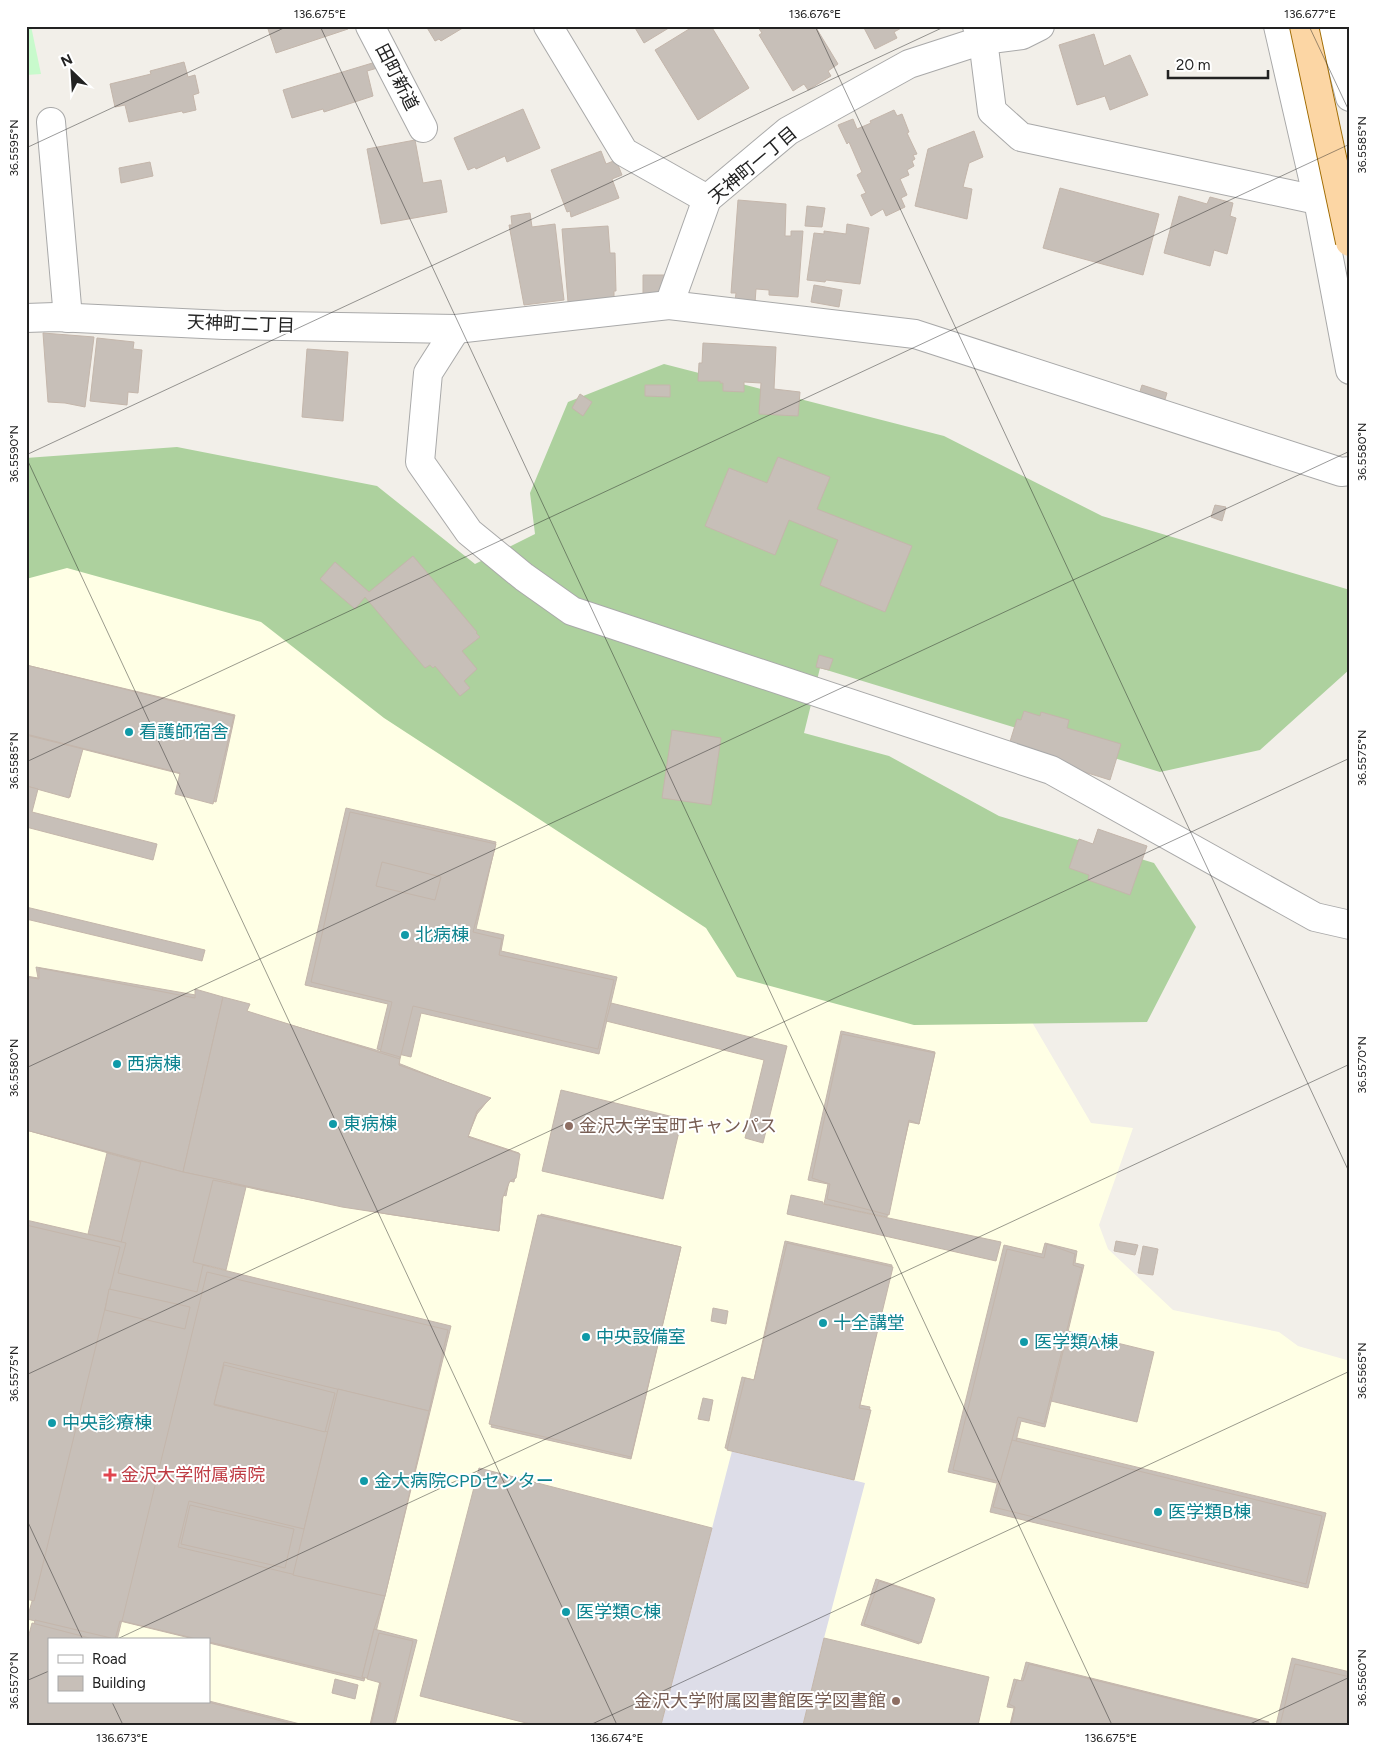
<svg xmlns="http://www.w3.org/2000/svg" width="1376" height="1751" font-family="Figtree,'Noto Sans JP',sans-serif">
  <style>
    .education { fill: #ffffe5; fill-rule: evenodd }
    .forest { fill: #add19e }
    .park { fill: #c8facc }
    .plaza { fill: #dddde8 }
    .building { fill: #c7bfb8; stroke: #c4b6ab }
    .lines { fill: none; stroke-linecap: round; stroke-linejoin: round }
    .street-casing { stroke: #a9a9a9; stroke-width: 30 }
    .street { stroke: #fff; stroke-width: 28 }
    .primary-bridge-casing { stroke: #a06b00; stroke-width: 30; stroke-linecap: butt }
    .primary-bridge { stroke: #fcd6a4; stroke-width: 28 }
    .ticks { fill: none; stroke: #222; stroke-width: 1; stroke-opacity: 0.45 }
    .culture-dot { fill: #0f9aa8; stroke: #fff; stroke-width: 2 }
    .education-dot { fill: #8d6e63; stroke: #fff; stroke-width: 2 }
    .health-dot { fill: #e0444e; stroke: #fff; stroke-width: 2 }
    .labels { text-anchor: middle; stroke-width: 4; stroke-linejoin: round; paint-order: stroke }
    .street-label { font-size: 18px; fill: #222; stroke: #fff }
    .culture-label { font-size: 18px; fill: #0d838f; stroke: #fff; text-anchor: start }
    .education-label { font-size: 18px; fill: #785e54; stroke: #fff; text-anchor: start }
    .health-label { font-size: 18px; fill: #be3a42; stroke: #fff; text-anchor: start }
    .neatline { fill: none; stroke: #222; stroke-width: 2 }
    .ticks-label { font-size: 12px; text-anchor: middle; fill: #222 }
  </style>
  <rect width="100%" height="100%" fill="#f2efe9"/>
  <path class="education" d="M 65,528 L 974,923 L 1091,1123 L 1133,1128 L 1099,1225 L 1108,1249 L 1173,1310 L 1279,1332 L 1298,1346 L 1350,1361 L 1350,1725 L 26,1725 L 26,535 ZM 49,1640 L 209,1640 L 209,1702 L 49,1702 Z"/>
  <path class="forest" d="M 664,364 L 944,436 L 1102,516 L 1350,590 L 1350,669 L 1260,750 L 1160,772 L 820,668 L 804,733 L 889,756 L 999,816 L 1154,863 L 1196,927 L 1147,1022 L 914,1025 L 737,977 L 706,928 L 384,718 L 261,622 L 67,568 L 26,579 L 26,458 L 177,447 L 377,486 L 475,564 L 535,534 L 530,493 L 568,402 Z"/>
  <path class="park" d="M 26,26 L 31,26 L 41,74 L 26,75 Z"/>
  <path class="plaza" d="M 732,1451 L 865,1483 L 824,1638 L 803,1725 L 661,1725 Z"/>
  <g class="building">
    <path d="M 267,26 L 347,26 L 348,29 L 276,53 Z"/>
    <path d="M 426,26 L 466,26 L 441,41 L 439,39 L 435,41 Z"/>
    <path d="M 634,26 L 672,26 L 644,43 Z"/>
    <path d="M 694,26 L 711,26 L 749,88 L 698,120 L 655,50 Z"/>
    <path d="M 757,26 L 815,26 L 838,64 L 828,71 L 831,76 L 808,90 L 804,84 L 793,91 L 759,35 L 762,33 Z"/>
    <path d="M 863,26 L 905,26 L 894,32 L 897,38 L 875,49 Z"/>
    <path d="M 1094,34 L 1104,66 L 1130,55 L 1148,95 L 1110,110 L 1105,96 L 1077,105 L 1059,45 Z"/>
    <path d="M 379,61 L 381,67 L 367,71 L 373,96 L 324,112 L 323,109 L 292,118 L 283,90 Z"/>
    <path d="M 184,62 L 188,77 L 195,75 L 199,93 L 193,95 L 196,110 L 183,113 L 182,111 L 129,122 L 125,105 L 115,107 L 110,84 L 151,74 L 150,71 Z"/>
    <path d="M 523,109 L 540,148 L 507,162 L 505,156 L 476,169 L 475,167 L 468,170 L 454,138 Z"/>
    <path d="M 894,110 L 897,116 L 902,114 L 909,132 L 907,133 L 917,154 L 913,155 L 915,159 L 912,161 L 914,166 L 907,170 L 909,175 L 900,179 L 907,195 L 901,198 L 905,207 L 886,216 L 883,209 L 871,216 L 861,195 L 866,193 L 857,175 L 862,172 L 849,142 L 847,144 L 838,125 L 853,119 L 857,129 L 871,123 L 870,121 Z"/>
    <path d="M 974,131 L 983,157 L 969,163 L 963,187 L 972,189 L 967,219 L 915,206 L 928,149 Z"/>
    <path d="M 415,140 L 423,183 L 441,180 L 447,212 L 381,224 L 367,149 Z"/>
    <path d="M 601,151 L 606,164 L 616,160 L 622,175 L 612,179 L 619,198 L 571,217 L 570,211 L 567,212 L 551,170 Z"/>
    <path d="M 150,162 L 153,176 L 121,183 L 119,168 Z"/>
    <path d="M 1060,188 L 1159,214 L 1143,275 L 1043,248 Z"/>
    <path d="M 1179,196 L 1207,204 L 1210,197 L 1233,203 L 1230,216 L 1236,218 L 1227,254 L 1214,250 L 1210,266 L 1164,253 Z"/>
    <path d="M 738,200 L 786,204 L 785,236 L 791,236 L 791,231 L 803,231 L 798,297 L 769,295 L 769,290 L 756,289 L 755,303 L 735,301 L 736,293 L 731,293 Z"/>
    <path d="M 807,206 L 825,208 L 822,227 L 805,226 Z"/>
    <path d="M 530,213 L 532,227 L 555,224 L 564,300 L 524,305 L 509,225 L 512,225 L 511,216 Z"/>
    <path d="M 847,224 L 869,228 L 860,284 L 826,280 L 825,282 L 807,280 L 814,233 L 824,234 L 824,231 L 846,234 Z"/>
    <path d="M 608,226 L 610,253 L 615,253 L 616,291 L 614,291 L 614,298 L 568,302 L 562,229 Z"/>
    <path d="M 643,275 L 673,275 L 659,295 L 643,296 Z"/>
    <path d="M 814,285 L 842,290 L 839,307 L 811,302 Z"/>
    <path d="M 43,333 L 94,337 L 85,407 L 65,403 L 48,402 Z"/>
    <path d="M 97,338 L 134,342 L 133,349 L 142,350 L 138,393 L 128,392 L 127,405 L 90,401 Z"/>
    <path d="M 703,343 L 776,347 L 774,389 L 800,392 L 798,416 L 759,414 L 761,383 L 744,382 L 744,392 L 723,391 L 723,383 L 720,383 L 720,381 L 698,381 L 699,363 L 702,363 Z"/>
    <path d="M 307,349 L 348,352 L 343,421 L 302,417 Z"/>
    <path d="M 645,385 L 670,385 L 670,397 L 645,396 Z"/>
    <path d="M 1142,385 L 1167,393 L 1163,406 L 1138,398 Z"/>
    <path d="M 580,394 L 592,402 L 583,416 L 572,408 Z"/>
    <path d="M 778,457 L 830,477 L 817,509 L 912,546 L 885,612 L 820,585 L 838,540 L 789,520 L 775,555 L 705,526 L 729,468 L 767,483 Z"/>
    <path d="M 1215,505 L 1226,507 L 1222,521 L 1211,517 Z"/>
    <path d="M 413,556 L 477,632 L 476,633 L 480,637 L 462,651 L 477,669 L 464,681 L 470,688 L 460,696 L 435,666 L 433,668 L 430,665 L 425,668 L 365,597 L 355,609 L 320,579 L 335,562 L 369,592 Z"/>
    <path d="M 819,655 L 833,659 L 829,670 L 816,667 Z"/>
    <path d="M 26,665 L 235,715 L 216,802 L 181,793 L 185,775 L 82,749 L 70,797 L 26,785 Z"/>
    <path d="M 26,665 L 234,716 L 213,804 L 175,794 L 180,773 L 26,734 Z"/>
    <path d="M 1024,711 L 1040,716 L 1041,712 L 1069,720 L 1067,728 L 1121,744 L 1110,780 L 1008,748 L 1017,719 L 1021,720 Z"/>
    <path d="M 672,730 L 721,738 L 711,805 L 662,798 Z"/>
    <path d="M 26,735 L 83,749 L 69,798 L 26,786 Z"/>
    <path d="M 26,786 L 38,789 L 32,812 L 157,844 L 153,860 L 26,827 Z"/>
    <path d="M 346,808 L 496,842 L 476,929 L 504,935 L 501,951 L 617,977 L 599,1054 L 421,1013 L 411,1057 L 377,1049 L 388,1004 L 305,985 Z"/>
    <path d="M 350,812 L 496,844 L 473,932 L 502,939 L 499,955 L 614,980 L 598,1049 L 413,1006 L 400,1059 L 380,1053 L 392,1002 L 311,982 Z"/>
    <path d="M 1098,829 L 1147,846 L 1130,895 L 1088,880 L 1089,875 L 1069,868 L 1079,839 L 1093,844 Z"/>
    <path d="M 382,862 L 441,877 L 435,900 L 376,886 Z"/>
    <path d="M 26,907 L 205,950 L 202,961 L 26,919 Z"/>
    <path d="M 36,967 L 247,1004 L 246,1012 L 400,1057 L 398,1063 L 489,1099 L 477,1114 L 468,1136 L 519,1153 L 514,1182 L 509,1181 L 506,1196 L 503,1195 L 499,1231 L 387,1214 L 264,1191 L 155,1166 L 26,1130 L 26,976 L 38,978 Z"/>
    <path d="M 39,968 L 195,998 L 195,989 L 223,997 L 183,1172 L 26,1130 L 26,977 L 39,979 Z"/>
    <path d="M 223,997 L 250,1004 L 247,1011 L 400,1059 L 399,1065 L 491,1098 L 477,1111 L 468,1137 L 520,1154 L 516,1178 L 510,1181 L 502,1199 L 499,1231 L 342,1207 L 183,1172 Z"/>
    <path d="M 611,1003 L 787,1046 L 763,1143 L 745,1138 L 764,1060 L 606,1021 Z"/>
    <path d="M 841,1031 L 935,1052 L 919,1124 L 909,1122 L 887,1217 L 824,1204 L 828,1184 L 808,1180 Z"/>
    <path d="M 842,1034 L 935,1053 L 919,1124 L 909,1120 L 889,1215 L 827,1199 L 830,1184 L 812,1178 Z"/>
    <path d="M 561,1090 L 682,1119 L 663,1199 L 542,1171 Z"/>
    <path d="M 107,1153 L 144,1163 L 126,1243 L 88,1234 Z"/>
    <path d="M 141,1161 L 183,1172 L 231,1182 L 207,1272 L 117,1640 L 29,1618 Z"/>
    <path d="M 213,1180 L 246,1187 L 226,1270 L 193,1262 Z"/>
    <path d="M 791,1195 L 823,1202 L 823,1204 L 1001,1242 L 996,1261 L 787,1214 Z"/>
    <path d="M 541,1214 L 681,1247 L 631,1459 L 491,1427 Z"/>
    <path d="M 538,1215 L 681,1247 L 631,1457 L 489,1424 Z"/>
    <path d="M 26,1220 L 126,1243 L 118,1273 L 197,1292 L 203,1265 L 451,1326 L 364,1681 L 209,1643 L 209,1640 L 198,1640 L 120,1621 L 115,1640 L 112,1640 L 27,1619 L 34,1594 L 26,1592 Z"/>
    <path d="M 26,1225 L 120,1247 L 34,1601 L 26,1599 Z"/>
    <path d="M 785,1241 L 892,1265 L 860,1405 L 870,1407 L 854,1477 L 725,1448 L 742,1377 L 754,1380 Z"/>
    <path d="M 1116,1241 L 1138,1245 L 1135,1255 L 1114,1251 Z"/>
    <path d="M 787,1243 L 893,1267 L 859,1408 L 871,1410 L 854,1480 L 727,1450 L 745,1378 L 754,1380 Z"/>
    <path d="M 1045,1243 L 1077,1251 L 1075,1263 L 1084,1265 L 1045,1427 L 1021,1421 L 1005,1485 L 948,1472 L 1004,1245 L 1042,1254 Z"/>
    <path d="M 1047,1244 L 1075,1254 L 1073,1265 L 1082,1268 L 1044,1424 L 1018,1417 L 1001,1482 L 953,1470 L 1007,1249 L 1044,1258 Z"/>
    <path d="M 1143,1246 L 1158,1249 L 1153,1275 L 1138,1273 Z"/>
    <path d="M 207,1272 L 448,1330 L 429,1411 L 224,1362 L 214,1405 L 328,1432 L 304,1529 L 189,1501 L 178,1547 L 385,1596 L 374,1629 L 362,1677 L 365,1679 L 209,1642 L 209,1640 L 201,1640 L 122,1621 Z"/>
    <path d="M 109,1289 L 190,1307 L 185,1329 L 105,1310 Z"/>
    <path d="M 713,1308 L 728,1311 L 726,1324 L 711,1321 Z"/>
    <path d="M 1068,1331 L 1154,1352 L 1137,1422 L 1051,1401 Z"/>
    <path d="M 224,1365 L 335,1393 L 325,1432 L 214,1404 Z"/>
    <path d="M 338,1389 L 429,1411 L 385,1596 L 293,1575 Z"/>
    <path d="M 703,1398 L 713,1400 L 709,1421 L 698,1419 Z"/>
    <path d="M 1017,1438 L 1326,1513 L 1308,1588 L 990,1512 L 997,1484 L 1005,1486 Z"/>
    <path d="M 1012,1440 L 1322,1516 L 1306,1584 L 993,1507 Z"/>
    <path d="M 479,1468 L 712,1528 L 661,1725 L 534,1725 L 420,1696 Z"/>
    <path d="M 190,1505 L 294,1529 L 285,1568 L 181,1544 Z"/>
    <path d="M 876,1579 L 934,1598 L 919,1644 L 861,1625 Z"/>
    <path d="M 879,1581 L 935,1599 L 921,1643 L 864,1624 Z"/>
    <path d="M 35,1620 L 111,1638 L 110,1640 L 49,1640 L 49,1702 L 209,1701 L 304,1725 L 26,1725 L 26,1655 Z"/>
    <path d="M 32,1623 L 97,1640 L 49,1640 L 49,1702 L 208,1702 L 297,1725 L 26,1725 L 26,1646 Z"/>
    <path d="M 374,1629 L 417,1640 L 395,1725 L 370,1725 L 380,1681 L 362,1677 Z"/>
    <path d="M 379,1633 L 413,1641 L 393,1725 L 371,1725 L 381,1683 L 367,1679 Z"/>
    <path d="M 824,1638 L 989,1677 L 978,1725 L 803,1725 Z"/>
    <path d="M 1292,1658 L 1350,1672 L 1350,1725 L 1276,1725 Z"/>
    <path d="M 1026,1662 L 1269,1722 L 1268,1725 L 1010,1725 L 1014,1708 L 1007,1707 L 1014,1679 L 1021,1681 Z"/>
    <path d="M 1029,1664 L 1269,1723 L 1268,1725 L 1011,1725 L 1015,1707 L 1009,1704 L 1017,1680 L 1023,1681 Z"/>
    <path d="M 1295,1664 L 1350,1677 L 1350,1725 L 1280,1725 Z"/>
    <path d="M 335,1679 L 358,1685 L 355,1699 L 332,1693 Z"/>
  </g>
  <g class="lines">
    <defs>
      <g id="street">
        <path d="M 370,26 L 423,128"/>
        <path d="M 548,26 L 624,152 L 707,199"/>
        <path d="M 977,26 L 983,40 L 992,111 L 1021,137 L 1350,207"/>
        <path d="M 1278,26 L 1318,200 L 1350,370"/>
        <path d="M 1332,26 L 1350,97"/>
        <path d="M 51,122 L 68,318"/>
        <path d="M 669,305 L 707,199 L 788,131 L 909,64 L 983,40 L 1022,35 L 1040,26"/>
        <path d="M 26,318 L 55,317 L 224,325 L 456,329 L 669,305 L 915,334 L 1341,472 L 1350,471"/>
        <path d="M 456,329 L 428,373 L 420,462 L 469,532 L 524,577 L 572,611 L 1051,770 L 1315,917 L 1350,925"/>
      </g>
    </defs>
    <use href="#street" class="street-casing"/>
    <use href="#street" class="street"/>
    <defs>
      <path id="primary-bridge" d="M 1304,26 L 1350,242"/>
    </defs>
    <use href="#primary-bridge" class="primary-bridge-casing"/>
    <use href="#primary-bridge" class="primary-bridge"/>
  </g>
  <path class="ticks" d="M 320,26 L 1112,1725M 815,26 L 1350,1174M 1309,26 L 1350,113M 26,148 L 288,26M 26,455 L 946,26M 26,457 L 617,1725M 26,762 L 1350,144M 26,1068 L 1350,451M 26,1375 L 1350,758M 26,1518 L 83,1640M 115,1640 L 1350,1064M 26,1681 L 49,1671M 112,1702 L 123,1725M 590,1725 L 1350,1371M 1248,1725 L 1350,1677"/>
  <g class="culture-dot">
    <circle cx="129" cy="732" r="5"/>
    <circle cx="405" cy="935" r="5"/>
    <circle cx="117" cy="1064" r="5"/>
    <circle cx="333" cy="1124" r="5"/>
    <circle cx="823" cy="1323" r="5"/>
    <circle cx="586" cy="1337" r="5"/>
    <circle cx="1024" cy="1342" r="5"/>
    <circle cx="52" cy="1423" r="5"/>
    <circle cx="364" cy="1481" r="5"/>
    <circle cx="1158" cy="1512" r="5"/>
    <circle cx="566" cy="1612" r="5"/>
  </g>
  <g class="education-dot">
    <circle cx="569" cy="1126" r="5"/>
    <circle cx="896" cy="1701" r="5"/>
  </g>
  <path class="health-dot" d="M107.5 1467.5h5v5h5v5h-5v5h-5v-5h-5v-5h5z"/>
  <g class="labels">
    <g class="street-label">
      <text transform="translate(397 77) rotate(63)" y="6">田町新道</text>
      <text transform="translate(753 165) rotate(-40)" y="6">天神町一丁目</text>
      <text transform="translate(241 324) rotate(2)" y="6">天神町二丁目</text>
    </g>
    <g class="culture-label">
      <text x="139" y="738">看護師宿舎</text>
      <text x="415" y="941">北病棟</text>
      <text x="127" y="1070">西病棟</text>
      <text x="343" y="1130">東病棟</text>
      <text x="833" y="1329">十全講堂</text>
      <text x="596" y="1343">中央設備室</text>
      <text x="1034" y="1348">医学類A棟</text>
      <text x="62" y="1429">中央診療棟</text>
      <text x="374" y="1487">金大病院CPDセンター</text>
      <text x="1168" y="1518">医学類B棟</text>
      <text x="576" y="1618">医学類C棟</text>
    </g>
    <g class="education-label">
      <text x="579" y="1132">金沢大学宝町キャンパス</text>
      <text x="886" y="1707" text-anchor="end">金沢大学附属図書館医学図書館</text>
    </g>
    <g class="health-label">
      <text x="121" y="1481">金沢大学附属病院</text>
    </g>
  </g>
  <rect width="1376" height="1751" fill="none" stroke="#ffffff" stroke-width="55"/>
  <rect x="48" y="1638" width="162" height="65" fill="#ffffff" stroke="#a7a7a7"/>
  <rect x="58" y="1655" width="25" height="8" fill="#ffffff" stroke="#a7a7a7"/>
  <text x="92" y="1664" font-size="15" fill="#222222">Road</text>
  <rect x="58" y="1676" width="25" height="15" fill="#c7bfb8" stroke="#a7a7a7"/>
  <text x="92" y="1688" font-size="15" fill="#222222">Building</text>
  <g transform="translate(72 72) rotate(335)" stroke="#ffffff" stroke-width="4" paint-order="stroke">
  <path d="M0-4L9 19L0 12L-9 19Z" fill="#222222"/>
  <text y="-8" font-size="14" font-weight="bold" text-anchor="middle" fill="#222222">N</text>
  </g>
  <path d="M1168 70v8h100v-8" fill="none" stroke="#222222" stroke-width="2.5"/>
  <text x="1176" y="70" font-size="15" fill="#222222" stroke="#ffffff" stroke-width="4" paint-order="stroke">20 m</text>
  <rect x="28" y="28" width="1320" height="1696" class="neatline"/>
  <g class="ticks-label">
    <text x="320" y="18">136.675°E</text>
    <text x="815" y="18">136.676°E</text>
    <text x="1310" y="18">136.677°E</text>
    <text transform="translate(1362 145) rotate(-90)" y="4">36.5585°N</text>
    <text transform="translate(14 148) rotate(-90)" y="4">36.5595°N</text>
    <text transform="translate(1362 452) rotate(-90)" y="4">36.5580°N</text>
    <text transform="translate(14 454) rotate(-90)" y="4">36.5590°N</text>
    <text transform="translate(1362 758) rotate(-90)" y="4">36.5575°N</text>
    <text transform="translate(14 761) rotate(-90)" y="4">36.5585°N</text>
    <text transform="translate(1362 1065) rotate(-90)" y="4">36.5570°N</text>
    <text transform="translate(14 1068) rotate(-90)" y="4">36.5580°N</text>
    <text transform="translate(1362 1371) rotate(-90)" y="4">36.5565°N</text>
    <text transform="translate(14 1374) rotate(-90)" y="4">36.5575°N</text>
    <text transform="translate(1362 1678) rotate(-90)" y="4">36.5560°N</text>
    <text transform="translate(14 1681) rotate(-90)" y="4">36.5570°N</text>
    <text x="122" y="1742">136.673°E</text>
    <text x="617" y="1742">136.674°E</text>
    <text x="1111" y="1742">136.675°E</text>
  </g>
</svg>
